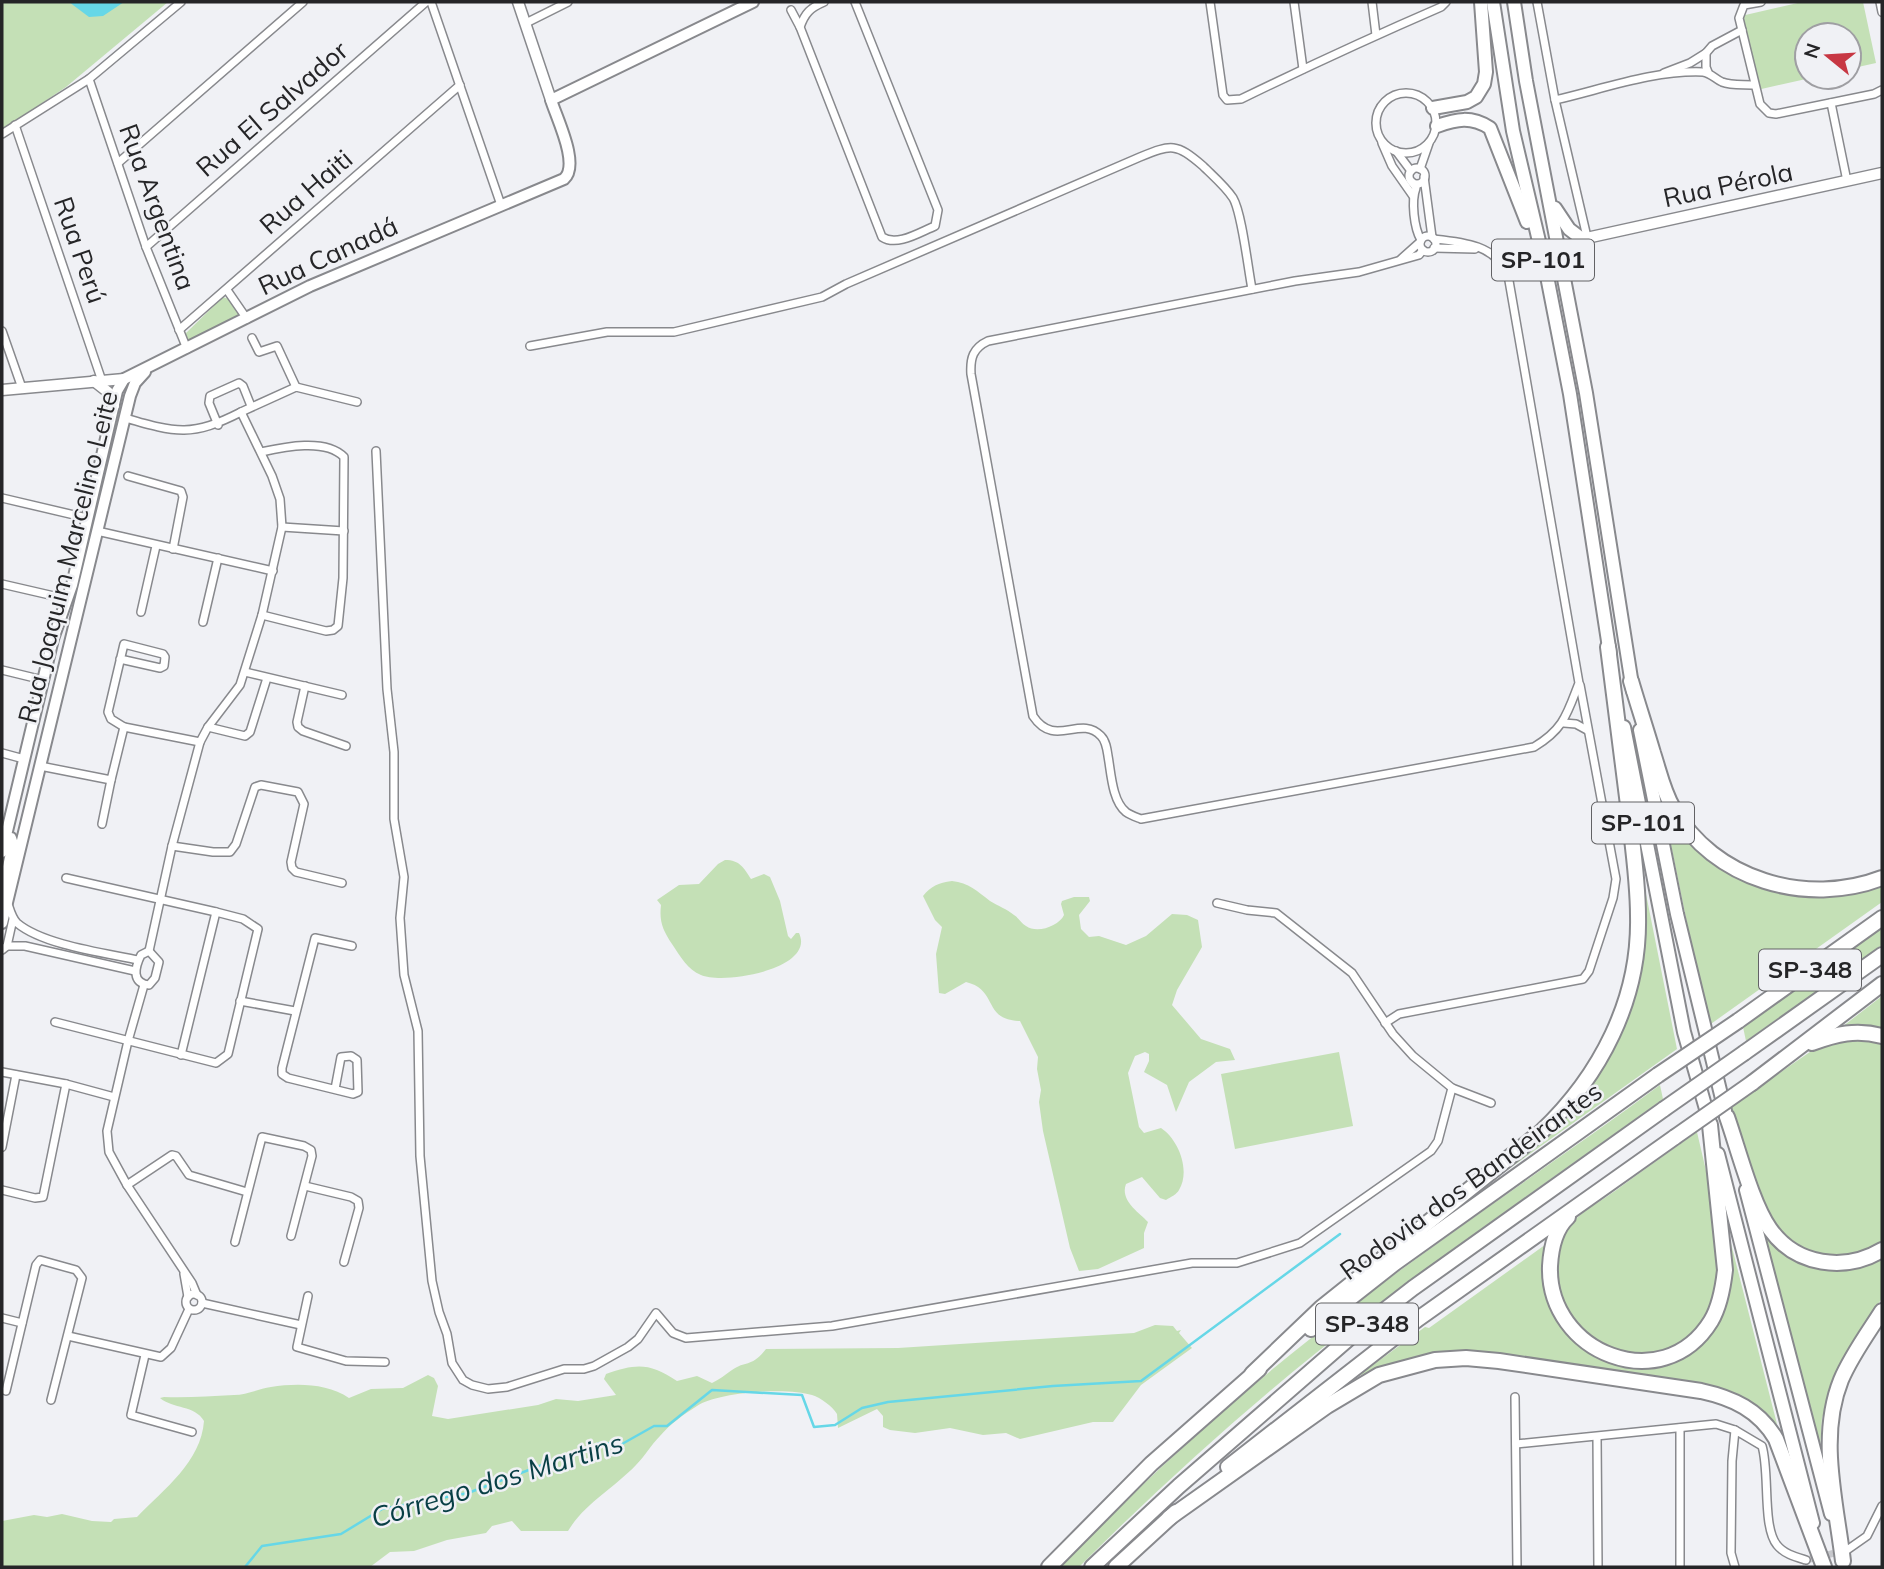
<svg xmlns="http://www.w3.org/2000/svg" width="1884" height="1569" font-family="Mulish,sans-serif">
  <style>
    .green { fill: #c4e0b6 }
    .water { fill: #66d7e7 }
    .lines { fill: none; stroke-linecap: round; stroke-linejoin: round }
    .stream { stroke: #66d7e7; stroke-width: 2.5 }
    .minor-tunnel { stroke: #c7c8cc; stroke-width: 7; stroke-dasharray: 7 3.5; stroke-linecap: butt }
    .minor-casing { stroke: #88898d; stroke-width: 10 }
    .tertiary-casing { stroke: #88898d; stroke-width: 13 }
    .secondary-casing { stroke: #88898d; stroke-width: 14 }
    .trunk-casing { stroke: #88898d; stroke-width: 16 }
    .motorway-casing { stroke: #88898d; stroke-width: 18 }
    .minor { stroke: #fff; stroke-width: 7 }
    .tertiary { stroke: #fff; stroke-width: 10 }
    .secondary { stroke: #fff; stroke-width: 10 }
    .trunk { stroke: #fff; stroke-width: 12 }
    .motorway { stroke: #fff; stroke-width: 14 }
    .motorway-bridge-casing { stroke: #88898d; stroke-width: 18; stroke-linecap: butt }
    .motorway-bridge { stroke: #fff; stroke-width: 14 }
    .labels { text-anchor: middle; stroke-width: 5; stroke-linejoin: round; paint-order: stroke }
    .shield { fill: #f0f1f5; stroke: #626265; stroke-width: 2 }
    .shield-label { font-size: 24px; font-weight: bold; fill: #252527 }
    .street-label { font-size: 26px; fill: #252527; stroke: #f0f1f5 }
    .water-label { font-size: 28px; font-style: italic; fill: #083f45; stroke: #f0f1f5 }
  </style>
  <rect width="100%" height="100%" fill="#f0f1f5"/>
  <g class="green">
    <path d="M 2,2 L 168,2 L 66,87 L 2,130 Z"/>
    <path d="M 1802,2 L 1863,2 L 1876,63 L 1849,69 L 1849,35 L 1807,35 L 1807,77 L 1815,77 L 1757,90 L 1741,16 Z"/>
    <path d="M 223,297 L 229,299 L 240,315 L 238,319 L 189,344 L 184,336 L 185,334 Z"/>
    <path d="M 1661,796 L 1679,824 L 1765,886 L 1882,883 L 1882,902 L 1708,1026 Z"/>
    <path d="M 725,860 C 740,860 744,868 751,879 L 764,874 L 770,877 L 780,901 L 788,936 L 791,939 L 796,933 L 799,933 C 816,969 724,985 701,975 C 688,970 680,956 672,944 C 663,930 659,922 661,905 L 657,900 L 679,885 L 699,884 L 718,864 Z"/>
    <path d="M 1641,869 L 1677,1049 L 1489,1183 L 1487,1181 L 1539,1140 L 1629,1002 Z"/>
    <path d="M 952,881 C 969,883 977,891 990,901 C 998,906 1007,909 1014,915 C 1019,918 1021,923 1026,926 C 1037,934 1059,926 1064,915 L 1061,904 L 1062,901 L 1074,897 L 1089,897 L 1090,901 L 1079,915 L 1081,929 L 1089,937 L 1099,936 L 1126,945 L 1146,936 L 1172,914 L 1187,915 L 1198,920 L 1202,947 L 1177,990 L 1172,1005 L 1201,1039 L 1230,1049 L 1235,1060 L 1216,1062 L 1189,1082 L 1176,1112 L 1167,1085 L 1144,1072 L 1149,1061 L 1149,1054 L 1145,1052 L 1135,1056 L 1128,1073 L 1139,1127 L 1144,1133 L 1161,1128 C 1178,1139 1191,1170 1179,1190 C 1177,1194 1171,1197 1166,1200 L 1160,1198 L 1142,1177 L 1126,1184 C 1120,1200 1137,1211 1148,1222 L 1144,1233 L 1144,1248 L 1098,1269 L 1079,1271 L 1070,1248 L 1043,1131 L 1039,1102 L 1041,1090 L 1037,1069 L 1038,1057 L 1020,1021 C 982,1020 999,990 966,982 L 945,994 L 939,993 L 936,954 L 942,927 L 935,920 L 923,896 C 931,886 938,883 952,881 Z"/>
    <path d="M 1882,928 L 1882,945 L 1746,1041 L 1743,1027 Z"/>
    <path d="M 1882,996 L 1882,1031 L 1842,1027 Z"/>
    <path d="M 1834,1039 L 1882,1040 L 1882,1244 C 1876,1248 1870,1252 1863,1255 C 1833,1267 1790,1253 1773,1224 C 1752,1189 1743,1146 1730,1107 L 1820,1045 Z"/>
    <path d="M 1339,1052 L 1353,1126 L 1235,1149 L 1221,1074 Z"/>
    <path d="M 1660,1085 L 1663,1099 C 1547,1183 1428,1263 1316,1353 C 1233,1420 1154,1492 1079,1567 L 1059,1567 C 1138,1487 1221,1409 1310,1339 C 1423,1249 1546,1169 1660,1085 Z"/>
    <path d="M 1697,1132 C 1706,1172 1727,1249 1718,1288 C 1698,1379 1576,1374 1558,1286 C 1555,1271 1553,1253 1560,1239 C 1572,1216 1595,1205 1615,1191 C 1642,1171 1670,1151 1697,1132 Z"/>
    <path d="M 1758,1218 L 1799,1260 L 1882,1256 L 1882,1298 L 1848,1351 L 1836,1377 L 1822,1418 L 1820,1449 L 1818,1453 Z"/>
    <path d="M 1725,1220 L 1779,1432 L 1751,1405 L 1441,1353 L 1424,1355 L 1358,1376 L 1425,1327 L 1429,1328 L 1549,1242 L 1564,1326 L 1573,1338 L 1601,1358 L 1614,1363 L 1641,1366 L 1712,1328 Z"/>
    <path d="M 1155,1325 L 1173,1326 L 1177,1331 L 1181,1330 L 1179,1333 L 1192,1348 L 1141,1385 L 1113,1422 L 1093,1422 L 1020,1439 L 1006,1433 L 983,1435 L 950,1428 L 915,1433 L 890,1430 L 883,1427 L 883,1416 L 877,1409 L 838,1428 L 837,1414 C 832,1406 821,1398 812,1395 C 787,1387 718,1392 697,1406 C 684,1414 669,1425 660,1436 C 651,1445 645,1456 636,1465 C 613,1489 585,1503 568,1531 L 521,1531 L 512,1521 L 492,1526 L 486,1533 L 447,1540 L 414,1551 L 390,1552 L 370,1567 L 2,1567 L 2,1521 L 34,1515 L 47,1517 L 62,1514 L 92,1521 L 111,1522 L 114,1519 L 137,1517 C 164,1489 201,1462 204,1421 C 195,1405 173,1409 160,1398 L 164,1397 C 188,1398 210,1396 234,1395 C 246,1395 258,1389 271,1387 C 296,1383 327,1383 349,1398 L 371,1389 L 403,1388 L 428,1375 L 434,1378 L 438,1386 L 432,1416 L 448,1419 L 538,1405 L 556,1399 L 578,1401 L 616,1395 L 604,1379 L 606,1374 C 637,1363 650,1363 677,1381 L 697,1376 L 712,1383 C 720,1379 725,1375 732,1370 C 746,1360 751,1368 766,1349 L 898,1348 L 1134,1333 Z"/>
  </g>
  <path class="water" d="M 69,2 L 124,2 L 103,16 L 89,17 Z"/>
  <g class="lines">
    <path class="stream" d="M 245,1567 L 262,1546 L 341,1534 L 382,1509 L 468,1493 L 600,1443 L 622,1444 L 654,1426 L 667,1426 L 712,1390 L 802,1395 L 814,1427 L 835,1425 L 862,1408 L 888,1402 L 1053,1386 L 1141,1381 L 1340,1234"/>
    <path class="minor-tunnel" d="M 1806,1560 L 1843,1551"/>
    <defs>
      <g id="minor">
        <path d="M 431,2 L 501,205"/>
        <path d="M 824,2 C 810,8 805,13 800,27 L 882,237 C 897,247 920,232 935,226 L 938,210 L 855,2"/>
        <path d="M 1210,2 L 1223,95 L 1227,100 L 1241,99 C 1307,67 1374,36 1441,7 L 1446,2"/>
        <path d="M 1294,2 L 1303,69"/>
        <path d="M 1372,2 L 1376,35"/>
        <path d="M 1537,2 L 1555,100 L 1587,237"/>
        <path d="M 1761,2 L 1744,5 L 1739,18 L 1760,104 L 1769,113 L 1776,114 L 1874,94 L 1882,90"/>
        <path d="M 1880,2 L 1882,12"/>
        <path d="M 791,10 L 800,27"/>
        <path d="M 526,23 L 568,2"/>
        <path d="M 1706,53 L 1706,67 L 1708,72"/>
        <path d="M 1664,73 L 1690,63 L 1706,53 L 1712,46 L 1742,30"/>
        <path d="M 89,79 L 146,247 L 187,349"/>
        <circle cx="1406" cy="123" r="30"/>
        <path d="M 1555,100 C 1603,89 1654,70 1703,72 C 1711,73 1715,79 1722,82 C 1732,86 1744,84 1754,85"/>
        <path d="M 1831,103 L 1847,181"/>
        <path d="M 15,125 L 103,384"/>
        <path d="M 2,134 L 89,79 L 181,2"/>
        <path d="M 1382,143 L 1392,166 L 1413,196"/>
        <path d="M 1396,151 L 1411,171"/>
        <path d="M 118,163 L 303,2"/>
        <circle cx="1417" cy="176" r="8"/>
        <path d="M 1420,169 L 1429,143"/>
        <path d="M 1424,177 L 1432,237"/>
        <path d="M 1412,182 L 1416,188 C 1411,201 1414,228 1421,240"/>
        <circle cx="1428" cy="244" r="8"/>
        <path d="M 146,247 L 426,2"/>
        <path d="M 1434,248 L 1475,249"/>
        <path d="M 1423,250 L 1419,255 L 1359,272 L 1295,281 L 988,341 C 973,348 970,358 971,374 L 1033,716 C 1055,749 1080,714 1101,736 C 1106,741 1107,749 1108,756 C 1111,772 1112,801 1126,812 C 1130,815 1136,817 1141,819 L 1534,747 C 1564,729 1567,714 1579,683 L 1508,275 C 1496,245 1463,242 1434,239"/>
        <path d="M 1401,259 L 1420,242"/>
        <path d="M 227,290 L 247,319"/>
        <path d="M 179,330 L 460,85"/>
        <path d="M 2,331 L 22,388"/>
        <path d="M 252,338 L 259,352 L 277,346 L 296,387"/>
        <path d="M 530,346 L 607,332 L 674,332 L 822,297 L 846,284 L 1140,157 C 1172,144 1176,143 1203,166 C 1213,176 1225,186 1233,198 C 1242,213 1248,269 1252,289"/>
        <path d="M 241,412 L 296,387 L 357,402"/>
        <path d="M 125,418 C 177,433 192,437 241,412 L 272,476 L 280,499 L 282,527 L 262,615 L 240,685 L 208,727 L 200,742 L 172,846 L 149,951"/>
        <path d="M 218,425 L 209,403 L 210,396 L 239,383 L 243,386 L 251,406"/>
        <path d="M 376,451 L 387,689 L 394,752 L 394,819 L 404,877 L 400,918 L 404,975 L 418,1031 L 420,1156 L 432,1281 L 439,1312 L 447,1334 L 452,1363 L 463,1380 L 472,1385 L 488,1389 L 507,1387 L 564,1369 L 584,1369 L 594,1366 L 628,1347 L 638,1339 L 656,1313 L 673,1333 L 686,1338 L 832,1326 L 1192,1263 L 1237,1263 L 1300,1243 L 1431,1151 L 1438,1141 L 1452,1088"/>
        <path d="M 261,452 C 284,447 326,438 344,457 L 343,578 L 338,626 L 333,630 L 326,631 L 262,615"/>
        <path d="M 128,476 L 181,491 L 183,497 L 173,549"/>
        <path d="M 2,498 L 87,518"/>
        <path d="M 282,527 L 344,531"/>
        <path d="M 97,531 L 273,571"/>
        <path d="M 2,584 L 67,599"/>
        <path d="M 141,612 L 156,546"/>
        <path d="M 203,622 L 218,558"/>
        <path d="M 120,659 L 160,668 L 164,666 L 165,657 L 163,654 L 124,644 L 108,712 L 111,719 L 124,727"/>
        <path d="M 2,670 L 43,680"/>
        <path d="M 245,672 L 342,695"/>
        <path d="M 305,686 L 297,722 L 298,727 L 303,731 L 346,746"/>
        <path d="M 1564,723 L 1576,724 L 1587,730"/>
        <path d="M 208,727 L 245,736 L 250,732 L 267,678"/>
        <path d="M 2,753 L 24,759"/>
        <path d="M 40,766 L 111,780 L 124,727 L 200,742"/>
        <path d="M 102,824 L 111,780"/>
        <path d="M 172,846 L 213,852 L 230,852 L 236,844 L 255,787 L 261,785 L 298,792 L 304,804 L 291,862 L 292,868 L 296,872 L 342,883"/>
        <path d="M 1217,903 L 1247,910 L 1276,913 L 1352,973 L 1393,1034 L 1413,1056 L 1452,1088 L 1491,1103"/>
        <path d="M 8,904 C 10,910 12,918 17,923 C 43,945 105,953 138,960"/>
        <path d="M 7,946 L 13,919"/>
        <path d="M 2,950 L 7,946 L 25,946 L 135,971"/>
        <path d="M 149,951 L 159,962 L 155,978 L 149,985 C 131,983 135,967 141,955 Z"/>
        <path d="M 144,985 L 128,1041 L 107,1131 L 109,1152 L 127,1185 L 192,1283 L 197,1295"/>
        <path d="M 240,1001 L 295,1011"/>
        <path d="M 55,1022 L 216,1063 L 228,1054 L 258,929 L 243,919 L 216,912 L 66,878"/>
        <path d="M 1385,1023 L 1399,1014 L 1583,979 L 1589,971 L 1613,898 L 1616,879 L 1580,685"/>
        <path d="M 181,1055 L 216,912"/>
        <path d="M 2,1072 L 66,1084 L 114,1097"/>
        <path d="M 335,1089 L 341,1057 L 351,1056 L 357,1060 L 358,1092 L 353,1094 L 288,1078 L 282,1074 L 282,1068 L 315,938 L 352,946"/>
        <path d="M 2,1147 L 16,1075"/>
        <path d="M 127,1185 L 172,1155 L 176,1156 L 189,1175 L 247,1192"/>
        <path d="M 305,1186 L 351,1197 L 358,1201 L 359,1208 L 344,1262"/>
        <path d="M 2,1190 L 35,1198 L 43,1197 L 66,1084"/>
        <path d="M 235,1242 L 262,1137 L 304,1146 L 311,1150 L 312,1156 L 291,1236"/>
        <path d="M 184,1274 L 188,1297"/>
        <circle cx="194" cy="1302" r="8"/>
        <path d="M 308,1296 L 297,1347 L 346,1361 L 385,1362"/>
        <path d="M 202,1303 L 301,1325"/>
        <path d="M 2,1318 L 22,1323"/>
        <path d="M 68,1336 L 161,1357 L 171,1348 L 189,1309"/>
        <path d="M 145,1355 L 131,1415 L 192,1432"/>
        <path d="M 6,1391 L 36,1265 L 40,1260 L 76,1270 L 82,1278 L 51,1400"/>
        <path d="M 1515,1397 L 1517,1567"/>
        <path d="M 1680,1428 L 1680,1567"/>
        <path d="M 1597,1437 L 1598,1567"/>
        <path d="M 1516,1444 L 1716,1424 L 1735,1430"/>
        <path d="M 1847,1550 L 1867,1536 L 1882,1506"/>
        <path d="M 1735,1567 L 1731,1553 L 1732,1461 L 1735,1430 L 1762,1446 C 1770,1472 1762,1527 1777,1545 C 1784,1554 1796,1557 1806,1560"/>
      </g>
      <g id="tertiary">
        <path d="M 518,2 L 551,100"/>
        <path d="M 1582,239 L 1882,173"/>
        <path d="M 94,381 L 108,392 L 114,406"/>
        <path d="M 2,390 L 124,379"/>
      </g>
      <g id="secondary">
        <path d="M 6,838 L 11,838 L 13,844 L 4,885 L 7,899"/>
        <path d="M 2,852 L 53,639 L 72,585 L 117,391 L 124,379 L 310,286 L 564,179 C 580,165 557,119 551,100 L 753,2"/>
        <path d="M 2,923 L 130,396 L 135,383 L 145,372"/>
      </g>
      <g id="trunk">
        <path d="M 1493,2 L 1513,131 L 1546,271 L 1570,394 L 1610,654"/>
        <path d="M 1514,2 L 1526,81 L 1586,393 L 1633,691"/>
        <path d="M 1433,108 L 1467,102 L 1476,97 L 1484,84 L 1486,72 L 1481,2"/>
        <path d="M 1437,126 C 1457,119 1471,116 1490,128 L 1527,222"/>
        <path d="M 1555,208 L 1569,229 L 1582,239 L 1568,251 L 1565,264"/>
        <path d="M 1624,727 L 1684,1032 L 1710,1123"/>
        <path d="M 1640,730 L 1677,914 L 1725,1111"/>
        <path d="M 1718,1154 L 1813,1523"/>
        <path d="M 1746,1190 L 1831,1514"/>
      </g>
      <g id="motorway">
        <path d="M 1631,681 C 1638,705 1646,729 1653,753 C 1659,771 1663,791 1673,808 C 1713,880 1807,907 1882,878"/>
        <path d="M 1738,1021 L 1882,918"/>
        <path d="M 1812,1043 C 1836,1034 1856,1029 1882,1036"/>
        <path d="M 1744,1053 L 1882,955"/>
        <path d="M 1752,1083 L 1882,984"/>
        <path d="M 1727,1117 C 1738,1148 1752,1204 1770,1229 C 1796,1266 1845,1272 1882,1250"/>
        <path d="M 1568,1217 C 1555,1229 1551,1248 1550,1266 C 1547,1353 1663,1399 1711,1321 C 1720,1306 1723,1288 1725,1270 L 1710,1125"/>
        <path d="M 1311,1329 L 1395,1263 L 1658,1075"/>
        <path d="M 1252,1374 L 1321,1308 L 1541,1132 C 1600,1076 1640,1000 1638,916 C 1638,879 1632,842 1628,805 C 1621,752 1615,700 1608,647"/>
        <path d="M 1228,1467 L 1418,1319 L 1675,1137"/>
        <path d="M 1169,1518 L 1327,1406 L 1379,1375 L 1435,1360 L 1466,1358 L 1499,1361 L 1701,1391 C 1733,1398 1759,1410 1776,1439 L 1824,1567"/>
        <path d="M 1843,1561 C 1836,1502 1818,1437 1841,1380 C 1851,1356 1868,1333 1882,1311"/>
        <path d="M 1049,1567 L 1151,1464 L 1259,1369"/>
        <path d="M 1092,1567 L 1179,1486 L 1355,1333 L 1413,1288 L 1664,1109"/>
        <path d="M 1116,1567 L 1176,1512"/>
      </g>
    </defs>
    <use href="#minor" class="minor-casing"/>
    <use href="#tertiary" class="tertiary-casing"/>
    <use href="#secondary" class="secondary-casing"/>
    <use href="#trunk" class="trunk-casing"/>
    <use href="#motorway" class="motorway-casing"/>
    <use href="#minor" class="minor"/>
    <use href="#tertiary" class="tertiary"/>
    <use href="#secondary" class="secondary"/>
    <use href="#trunk" class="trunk"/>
    <use href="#motorway" class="motorway"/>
    <defs>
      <g id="motorway-bridge">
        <path d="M 1658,1075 L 1738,1021"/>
        <path d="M 1664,1109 L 1744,1053"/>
        <path d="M 1675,1137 L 1752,1083"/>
      </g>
    </defs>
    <use href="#motorway-bridge" class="motorway-bridge-casing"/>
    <use href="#motorway-bridge" class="motorway-bridge"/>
  </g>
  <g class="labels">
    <g class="shield">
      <rect x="1492" y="239.5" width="102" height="41" rx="5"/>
      <rect x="1592" y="802.5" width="102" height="41" rx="5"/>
      <rect x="1759" y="949.5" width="102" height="41" rx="5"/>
      <rect x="1316" y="1303.5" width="102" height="41" rx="5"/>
    </g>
    <g class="shield-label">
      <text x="1543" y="268">SP-101</text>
      <text x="1643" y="831">SP-101</text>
      <text x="1810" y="978">SP-348</text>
      <text x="1367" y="1332">SP-348</text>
    </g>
    <g class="street-label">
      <text transform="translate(272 109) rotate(-41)" y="9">Rua El Salvador</text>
      <text transform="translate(1728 185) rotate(-12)" y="9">Rua Pérola</text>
      <text transform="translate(306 192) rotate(-41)" y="9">Rua Haiti</text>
      <text transform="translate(157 207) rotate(70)" y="9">Rua Argentina</text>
      <text transform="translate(80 250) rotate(71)" y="9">Rua Perú</text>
      <text transform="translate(328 256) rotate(-25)" y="9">Rua Canadá</text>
      <text transform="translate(68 557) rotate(-76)" y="9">Rua Joaquim Marcelino Leite</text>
      <text transform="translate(1471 1181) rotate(-36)" y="9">Rodovia dos Bandeirantes</text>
    </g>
    <g class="water-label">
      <text transform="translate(497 1480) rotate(-17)" y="10">Córrego dos Martins</text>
    </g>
  </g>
  <rect width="1884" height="1569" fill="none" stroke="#252527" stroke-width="7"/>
  <g transform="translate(1828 56) rotate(288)"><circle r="33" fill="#f0f1f5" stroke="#9f9fa3" stroke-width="2"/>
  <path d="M0-5L12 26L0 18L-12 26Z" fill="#c73743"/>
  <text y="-10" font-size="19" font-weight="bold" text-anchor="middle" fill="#252527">N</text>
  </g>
</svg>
